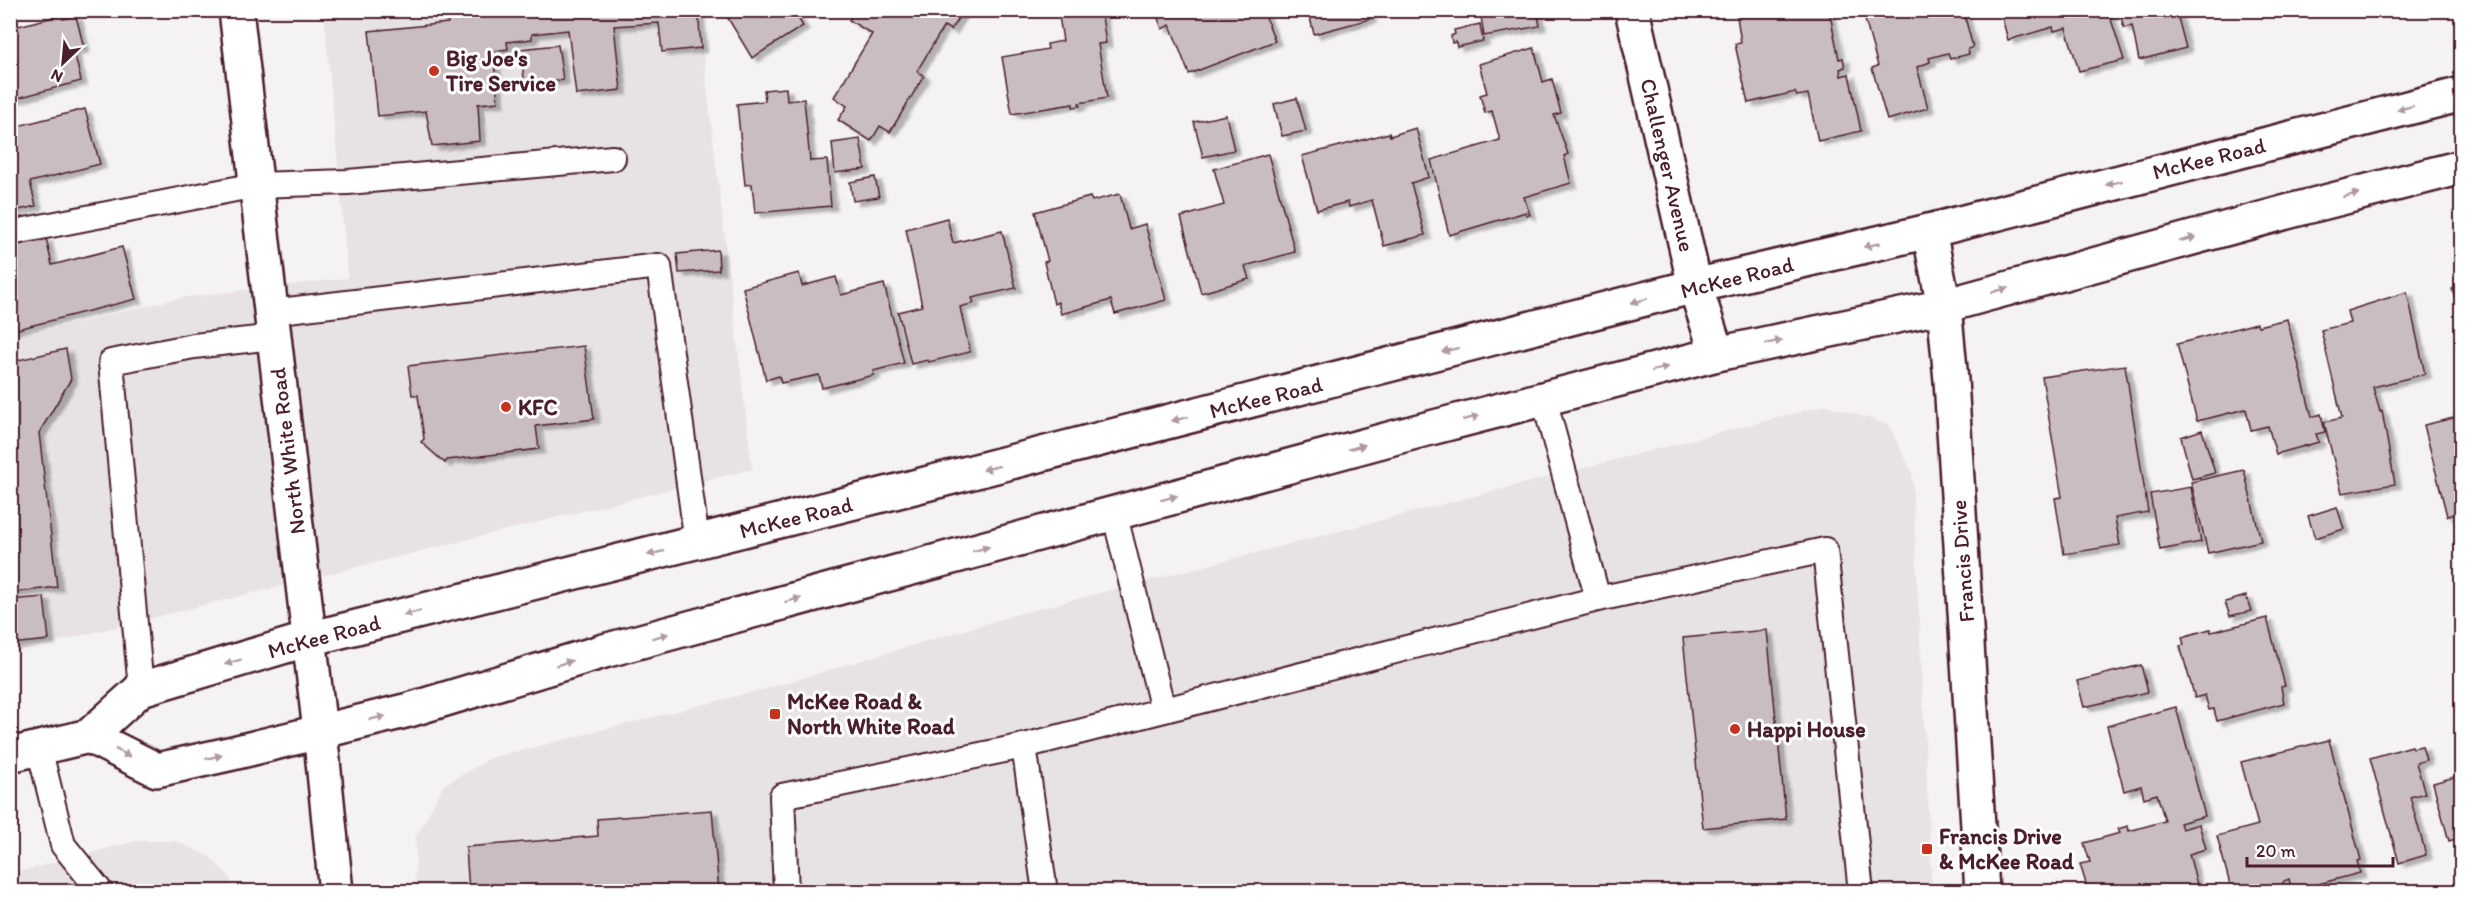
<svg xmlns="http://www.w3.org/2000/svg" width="2472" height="902" font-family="Itim,sans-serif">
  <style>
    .built { fill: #e7e2e3 }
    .building { fill: #cabdc1; stroke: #4a1f2b; stroke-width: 1.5; filter: url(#shadow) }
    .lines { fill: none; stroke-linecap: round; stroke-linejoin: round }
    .lane-casing { stroke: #4a1f2b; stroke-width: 28 }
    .street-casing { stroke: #4a1f2b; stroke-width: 38 }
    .secondary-casing { stroke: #4a1f2b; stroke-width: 38 }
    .lane { stroke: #fff; stroke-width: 24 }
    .street { stroke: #fff; stroke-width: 33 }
    .secondary { stroke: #fff; stroke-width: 33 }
    .oneway { fill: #ae9aa0 }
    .poi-dot { fill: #c8321e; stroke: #fff; stroke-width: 2 }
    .labels { text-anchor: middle; stroke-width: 6; stroke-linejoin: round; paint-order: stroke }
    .poi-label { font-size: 22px; font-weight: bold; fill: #4a1f2b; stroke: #fff; text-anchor: start }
    .street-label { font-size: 22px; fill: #4a1f2b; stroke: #fff }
  </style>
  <defs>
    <filter id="shadow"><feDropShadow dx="6" dy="4" stdDeviation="1.5" flood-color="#0004"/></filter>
  </defs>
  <rect width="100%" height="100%" fill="#f4f2f2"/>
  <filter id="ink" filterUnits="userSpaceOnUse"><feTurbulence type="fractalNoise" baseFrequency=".0167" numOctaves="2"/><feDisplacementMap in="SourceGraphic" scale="12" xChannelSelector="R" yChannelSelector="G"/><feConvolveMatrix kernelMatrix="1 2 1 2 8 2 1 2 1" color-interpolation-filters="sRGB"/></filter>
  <g filter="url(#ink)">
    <g class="built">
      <path d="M 324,11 L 698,11 L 752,469 L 11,653 L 10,339 L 179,298 L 348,278 Z"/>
      <path d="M 1827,405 L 1889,425 L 1912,473 L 1932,891 L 415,892 L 416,837 L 444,785 L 491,758 L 765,689 L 1015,615 Z"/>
      <path d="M 136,841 L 176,841 L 208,856 L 228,875 L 235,891 L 11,892 L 11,874 Z"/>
    </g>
    <g class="building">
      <path d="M 446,10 L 698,10 L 701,48 L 662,52 L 659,23 L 614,26 L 621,90 L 576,95 L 568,30 L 532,34 L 532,39 L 507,42 L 508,49 L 493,51 L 498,102 L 478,104 L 480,141 L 432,146 L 426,111 L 378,116 L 369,31 L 448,23 Z"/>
      <path d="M 734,10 L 793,10 L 803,26 L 752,58 L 726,15 Z"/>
      <path d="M 855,10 L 963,10 L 951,30 L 944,26 L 917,71 L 924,76 L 890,132 L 880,126 L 871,141 L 838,120 L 847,106 L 834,97 L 872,34 L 849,20 Z"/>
      <path d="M 1058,10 L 1101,10 L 1106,43 L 1098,44 L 1107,98 L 1079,103 L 1080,106 L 1073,107 L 1073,104 L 1012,114 L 1002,57 L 1048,49 L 1047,44 L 1063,41 Z"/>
      <path d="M 1155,10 L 1263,10 L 1275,41 L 1189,74 L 1170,25 L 1162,29 Z"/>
      <path d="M 1308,10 L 1368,10 L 1370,19 L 1314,34 Z"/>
      <path d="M 1480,10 L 1537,10 L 1540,26 L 1484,36 Z"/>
      <path d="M 1736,10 L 1829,10 L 1839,59 L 1843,58 L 1845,67 L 1840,69 L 1841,76 L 1849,74 L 1861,131 L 1818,141 L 1808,94 L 1797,96 L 1795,92 L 1748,103 L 1735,44 L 1741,43 Z"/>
      <path d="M 1866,10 L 1963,10 L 1973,47 L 1968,49 L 1969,54 L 1950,59 L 1948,53 L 1929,58 L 1930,62 L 1917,67 L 1928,108 L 1887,120 L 1872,68 L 1878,66 L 1864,16 L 1867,15 Z"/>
      <path d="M 2000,10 L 2108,10 L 2124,60 L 2079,71 L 2066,28 L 2054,31 L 2053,27 L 2008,40 Z"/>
      <path d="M 2119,10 L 2176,10 L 2186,48 L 2139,60 L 2132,26 L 2124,28 Z"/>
      <path d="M 62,15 L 63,19 L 76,16 L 84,48 L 74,51 L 81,81 L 10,100 L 10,28 Z"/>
      <path d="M 1480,24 L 1483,41 L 1457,47 L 1456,42 L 1452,43 L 1451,36 L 1455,34 L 1454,30 Z"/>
      <path d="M 558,45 L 563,80 L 525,85 L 520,49 Z"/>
      <path d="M 1534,48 L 1543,82 L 1552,79 L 1561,113 L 1554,115 L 1568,154 L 1564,156 L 1571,183 L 1524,197 L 1530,215 L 1527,215 L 1526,212 L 1449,235 L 1431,160 L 1500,140 L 1492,111 L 1485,113 L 1480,95 L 1487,93 L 1479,64 Z"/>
      <path d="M 786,88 L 787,101 L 804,99 L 810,161 L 827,160 L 831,206 L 755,213 L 752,184 L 745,185 L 737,104 L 765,101 L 764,90 Z"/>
      <path d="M 1297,98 L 1306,131 L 1282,136 L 1274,104 Z"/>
      <path d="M 85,109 L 100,164 L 30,182 L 36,206 L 10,212 L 10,128 Z"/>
      <path d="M 1226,115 L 1234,150 L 1203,157 L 1194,122 Z"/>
      <path d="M 1416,128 L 1429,177 L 1411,183 L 1425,235 L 1384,246 L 1372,200 L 1349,207 L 1348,202 L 1317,210 L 1302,156 L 1389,133 L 1390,136 Z"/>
      <path d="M 860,139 L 865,169 L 835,173 L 832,143 Z"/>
      <path d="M 1268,154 L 1295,252 L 1245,266 L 1249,279 L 1201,293 L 1181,217 L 1224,205 L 1214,169 Z"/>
      <path d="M 875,177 L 879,197 L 853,201 L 850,182 Z"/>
      <path d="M 1120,194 L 1129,229 L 1145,224 L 1166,300 L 1115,314 L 1111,300 L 1061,314 L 1058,302 L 1054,304 L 1044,262 L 1048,261 L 1035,212 L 1090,197 L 1092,201 Z"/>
      <path d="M 947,218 L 953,243 L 1002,231 L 1016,288 L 972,298 L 974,303 L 960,307 L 970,352 L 929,362 L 928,360 L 911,364 L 898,312 L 922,306 L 906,229 Z"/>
      <path d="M 46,238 L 52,265 L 122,247 L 136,299 L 10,331 L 10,247 Z"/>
      <path d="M 718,250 L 719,270 L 679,273 L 677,254 Z"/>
      <path d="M 799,273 L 802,286 L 836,277 L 841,295 L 884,284 L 904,363 L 873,371 L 874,375 L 822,388 L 819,375 L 781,383 L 779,376 L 766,380 L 743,288 Z"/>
      <path d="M 2462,287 L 2462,322 L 2452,289 Z"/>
      <path d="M 2407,292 L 2425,374 L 2373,387 L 2380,412 L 2382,411 L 2395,484 L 2342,493 L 2324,422 L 2342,418 L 2321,330 L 2350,323 L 2347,311 Z"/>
      <path d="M 2287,319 L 2312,417 L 2321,414 L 2325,432 L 2316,434 L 2319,442 L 2276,454 L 2268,426 L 2251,430 L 2246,409 L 2197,421 L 2177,344 L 2257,323 L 2258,326 Z"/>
      <path d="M 584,346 L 594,419 L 536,426 L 539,449 L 447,460 L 445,463 L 421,442 L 424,439 L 418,395 L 412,395 L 408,366 Z"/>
      <path d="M 66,349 L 71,379 L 39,433 L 57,587 L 10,593 L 10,362 Z"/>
      <path d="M 2125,365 L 2148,512 L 2115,518 L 2120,545 L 2064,554 L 2055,498 L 2062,497 L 2042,377 Z"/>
      <path d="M 2462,416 L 2462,512 L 2447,516 L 2424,425 Z"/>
      <path d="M 2202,430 L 2215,473 L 2192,479 L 2181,437 Z"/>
      <path d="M 2244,470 L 2261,541 L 2208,553 L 2191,482 Z"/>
      <path d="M 2191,487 L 2201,542 L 2160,550 L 2150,494 Z"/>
      <path d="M 2337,507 L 2344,529 L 2315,538 L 2308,516 Z"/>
      <path d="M 2246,596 L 2251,611 L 2230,616 L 2225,602 Z"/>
      <path d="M 44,597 L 49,640 L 10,644 L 10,600 Z"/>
      <path d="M 2267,618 L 2285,686 L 2281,687 L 2284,703 L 2217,721 L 2214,709 L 2209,710 L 2205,695 L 2195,698 L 2180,646 L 2184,645 L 2182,637 L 2210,629 L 2211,632 Z"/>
      <path d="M 1767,630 L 1786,819 L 1703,828 L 1683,638 Z"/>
      <path d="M 2141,665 L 2148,692 L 2084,707 L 2077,681 Z"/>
      <path d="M 2176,707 L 2205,816 L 2180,823 L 2182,829 L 2199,824 L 2206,849 L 2189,854 L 2199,892 L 2091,892 L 2090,887 L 2087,887 L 2080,864 L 2090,862 L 2084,843 L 2120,833 L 2118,829 L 2128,826 L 2129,831 L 2165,821 L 2157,794 L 2144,798 L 2141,786 L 2124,791 L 2107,726 Z"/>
      <path d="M 2329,740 L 2361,860 L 2357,861 L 2360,873 L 2292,891 L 2289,879 L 2284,881 L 2281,886 L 2261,892 L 2232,892 L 2217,836 L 2258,825 L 2241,762 Z"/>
      <path d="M 2412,746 L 2413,748 L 2422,746 L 2426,760 L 2416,763 L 2425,793 L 2410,797 L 2426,855 L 2399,863 L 2370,758 Z"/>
      <path d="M 2462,775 L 2462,837 L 2449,841 L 2433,783 Z"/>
      <path d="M 712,810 L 719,892 L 469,892 L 466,847 L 598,836 L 597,819 Z"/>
    </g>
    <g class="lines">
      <defs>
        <g id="lane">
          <path d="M 10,233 L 256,185 L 348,182 L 613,158"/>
          <path d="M 271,312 L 659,266 L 697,542"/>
          <path d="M 1544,399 L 1598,599"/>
          <path d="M 1114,512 L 1163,710"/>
          <path d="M 141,689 L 111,362 L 194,346 L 274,337"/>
          <path d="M 1024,746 L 1045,892"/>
          <path d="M 39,748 L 63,845 L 101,892"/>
          <path d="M 786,892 L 782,796 L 1024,746 L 1598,599 L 1825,550 L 1861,892"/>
        </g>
        <g id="street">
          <path d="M 1632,10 L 1695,286 L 1717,354"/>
          <path d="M 1929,231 L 1944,306 L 1951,380 L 1982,892"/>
        </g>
        <g id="secondary">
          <path d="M 236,10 L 320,731 L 336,892"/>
          <path d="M 89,736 L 157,770 L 233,753 L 409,710 L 604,651 L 1415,432 L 1717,354 L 1944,306 L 2294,210 L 2462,167"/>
          <path d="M 10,755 L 89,736 L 141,689 L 309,639 L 910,488 L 1695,286 L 1929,231 L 2462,94"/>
        </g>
      </defs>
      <use href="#lane" class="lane-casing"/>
      <use href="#street" class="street-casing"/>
      <use href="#secondary" class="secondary-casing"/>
      <use href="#lane" class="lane"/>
      <use href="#street" class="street"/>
      <use href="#secondary" class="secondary"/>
    </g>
    <defs><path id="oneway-solid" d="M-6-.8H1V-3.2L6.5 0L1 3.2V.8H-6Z" transform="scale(1.5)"/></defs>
    <g class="oneway">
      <use href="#oneway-solid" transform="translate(2405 108) rotate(166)"/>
      <use href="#oneway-solid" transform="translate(2114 183) rotate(166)"/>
      <use href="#oneway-solid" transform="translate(2351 195) rotate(-14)"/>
      <use href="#oneway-solid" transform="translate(2188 239) rotate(-15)"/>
      <use href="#oneway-solid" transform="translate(1872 245) rotate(167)"/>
      <use href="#oneway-solid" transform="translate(2000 290) rotate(-15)"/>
      <use href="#oneway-solid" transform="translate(1639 301) rotate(165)"/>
      <use href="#oneway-solid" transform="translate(1774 342) rotate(-12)"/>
      <use href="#oneway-solid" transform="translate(1450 350) rotate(166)"/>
      <use href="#oneway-solid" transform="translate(1660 369) rotate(-14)"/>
      <use href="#oneway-solid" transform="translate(1471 418) rotate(-14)"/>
      <use href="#oneway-solid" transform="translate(1180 419) rotate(166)"/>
      <use href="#oneway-solid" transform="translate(1357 447) rotate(-15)"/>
      <use href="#oneway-solid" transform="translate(991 468) rotate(166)"/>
      <use href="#oneway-solid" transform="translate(1169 498) rotate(-15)"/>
      <use href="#oneway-solid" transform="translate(981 549) rotate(-15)"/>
      <use href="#oneway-solid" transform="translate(656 553) rotate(166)"/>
      <use href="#oneway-solid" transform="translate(793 600) rotate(-15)"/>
      <use href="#oneway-solid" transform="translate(412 613) rotate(166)"/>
      <use href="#oneway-solid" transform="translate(660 636) rotate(-15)"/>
      <use href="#oneway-solid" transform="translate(233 662) rotate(163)"/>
      <use href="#oneway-solid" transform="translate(564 663) rotate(-17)"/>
      <use href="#oneway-solid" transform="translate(377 718) rotate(-13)"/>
      <use href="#oneway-solid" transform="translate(123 753) rotate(27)"/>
      <use href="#oneway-solid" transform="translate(214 757) rotate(-13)"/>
    </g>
  </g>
  <g class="poi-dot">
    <circle cx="434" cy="71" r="6"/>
    <circle cx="506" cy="407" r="6"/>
    <rect x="769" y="708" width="12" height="12" rx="3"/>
    <circle cx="1735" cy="729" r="6"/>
    <rect x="1921" y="843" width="12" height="12" rx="3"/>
  </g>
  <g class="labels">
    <g class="poi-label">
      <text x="446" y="66">Big Joe's<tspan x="446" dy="25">Tire Service</tspan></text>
      <text x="518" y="415">KFC</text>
      <text x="787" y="709">McKee Road &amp;<tspan x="787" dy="25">North White Road</tspan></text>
      <text x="1747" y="737">Happi House</text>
      <text x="1939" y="844">Francis Drive<tspan x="1939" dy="25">&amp; McKee Road</tspan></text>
    </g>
    <g class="street-label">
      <text transform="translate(2209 158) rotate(-14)" y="8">McKee Road</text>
      <text transform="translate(1668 165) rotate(77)" y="8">Challenger Avenue</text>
      <text transform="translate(1737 277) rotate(-14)" y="8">McKee Road</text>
      <text transform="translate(1266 397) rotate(-14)" y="8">McKee Road</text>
      <text transform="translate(287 451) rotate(-97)" y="8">North White Road</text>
      <text transform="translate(796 517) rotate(-14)" y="8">McKee Road</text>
      <text transform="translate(1962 561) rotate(-94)" y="8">Francis Drive</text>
      <text transform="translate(324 636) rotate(-15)" y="8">McKee Road</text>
    </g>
  </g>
  <rect width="2472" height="902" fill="none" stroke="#fff" stroke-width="36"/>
  <rect x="18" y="18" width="2436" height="866" fill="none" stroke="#4a1f2b" stroke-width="2" filter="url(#ink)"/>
  <g transform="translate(63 63) rotate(206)" stroke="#ffffff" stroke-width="4.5" paint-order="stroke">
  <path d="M0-4.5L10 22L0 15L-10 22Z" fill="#4a1f2b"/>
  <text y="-9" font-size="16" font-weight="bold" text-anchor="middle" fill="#4a1f2b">N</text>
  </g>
  <path d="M2247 857v9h146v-9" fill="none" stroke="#4a1f2b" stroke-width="3"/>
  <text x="2256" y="857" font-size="18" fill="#4a1f2b" stroke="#ffffff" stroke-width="4.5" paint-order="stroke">20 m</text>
</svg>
